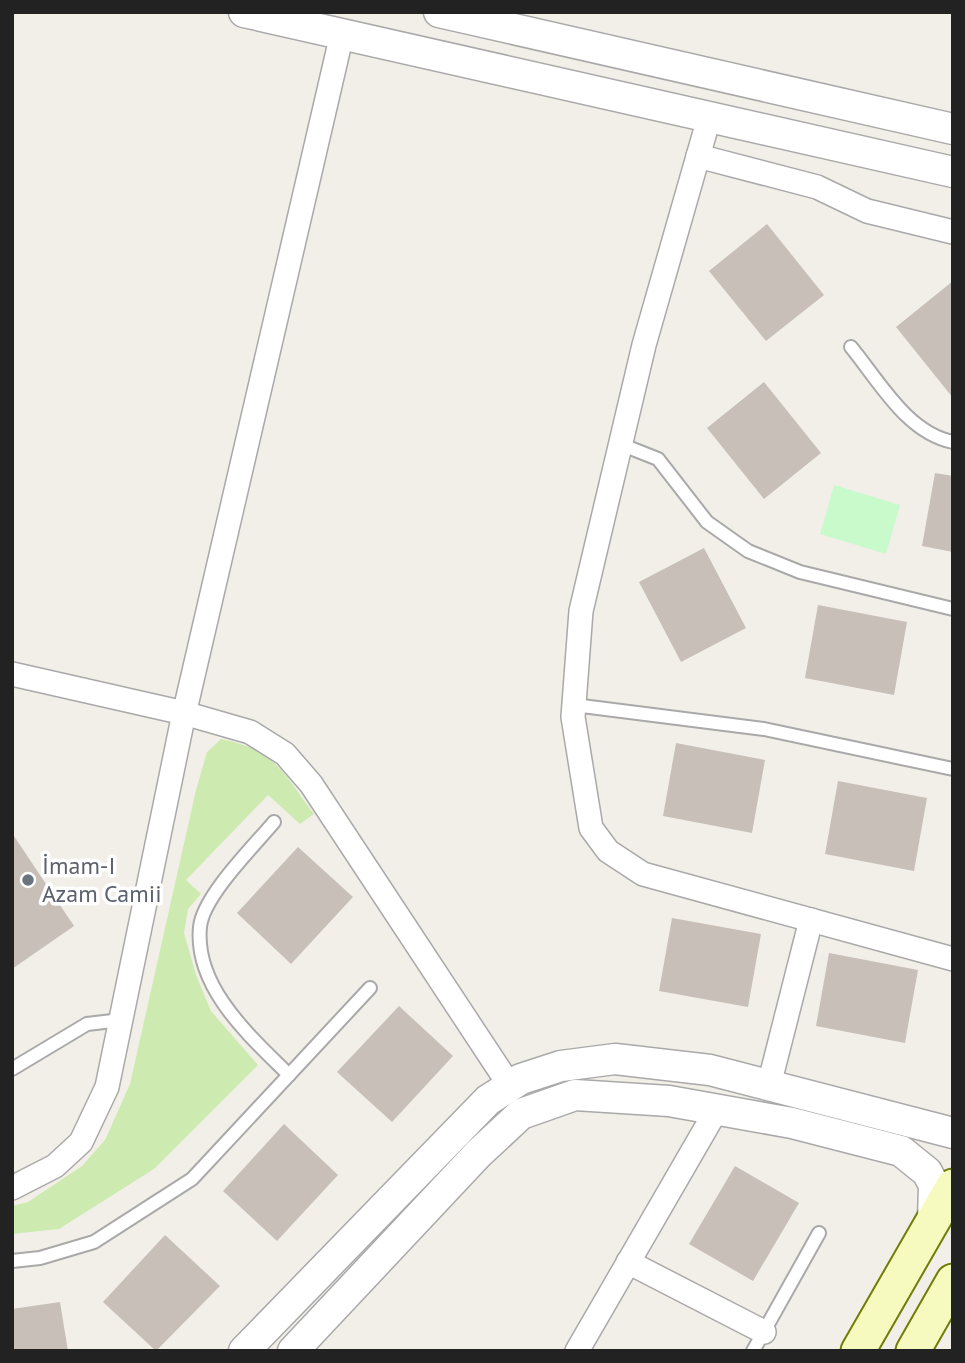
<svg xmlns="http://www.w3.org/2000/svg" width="965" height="1363" font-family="'PT Sans',sans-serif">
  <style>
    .grass { fill: #cdebb0 }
    .park { fill: #c8facc }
    .building { fill: #c7bfb8 }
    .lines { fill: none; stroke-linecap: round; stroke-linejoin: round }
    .service-casing { stroke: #a9a9a9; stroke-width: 16 }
    .minor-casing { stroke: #a9a9a9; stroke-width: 26 }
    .tertiary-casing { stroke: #a9a9a9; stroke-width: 33 }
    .secondary-casing { stroke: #707d05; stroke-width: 37 }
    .service { stroke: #fff; stroke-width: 12 }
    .minor { stroke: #fff; stroke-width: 23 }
    .tertiary { stroke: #fff; stroke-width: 30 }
    .secondary { stroke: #f7fabf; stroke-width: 33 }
    .worship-dot { fill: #6b7280; stroke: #fff; stroke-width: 2.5 }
    .labels { text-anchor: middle; stroke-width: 7; stroke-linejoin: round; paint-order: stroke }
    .worship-label { font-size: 24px; fill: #5b616d; stroke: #fff; text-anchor: start }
  </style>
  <rect width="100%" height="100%" fill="#f2efe9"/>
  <path class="grass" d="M 221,739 C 276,750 283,773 314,814 L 300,824 L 268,795 L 186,880 L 201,894 L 188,909 L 184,933 L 196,975 L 211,1011 L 258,1065 L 154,1169 L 59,1229 L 12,1234 L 12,1206 L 28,1202 L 82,1166 L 105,1140 L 130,1084 L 196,790 L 207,752 Z"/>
  <path class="park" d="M 834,485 L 900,505 L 886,554 L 820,534 Z"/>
  <g class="building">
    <path d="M 767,224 L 824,295 L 766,341 L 709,271 Z"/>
    <path d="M 953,281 L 953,398 L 896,327 Z"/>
    <path d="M 764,382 L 821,453 L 764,499 L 707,428 Z"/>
    <path d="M 935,473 L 953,476 L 953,552 L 922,546 Z"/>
    <path d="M 704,548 L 746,628 L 681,662 L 639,582 Z"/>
    <path d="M 818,605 L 907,622 L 894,695 L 805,678 Z"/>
    <path d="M 676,743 L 765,760 L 752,833 L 663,816 Z"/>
    <path d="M 838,781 L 927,798 L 914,871 L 825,854 Z"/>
    <path d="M 12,833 L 74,926 L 12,969 Z"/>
    <path d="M 298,847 L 353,897 L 291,964 L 237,913 Z"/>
    <path d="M 672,918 L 761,934 L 748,1007 L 659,991 Z"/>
    <path d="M 829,953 L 918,970 L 905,1043 L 816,1026 Z"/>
    <path d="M 399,1006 L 453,1056 L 392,1122 L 337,1072 Z"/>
    <path d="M 284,1124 L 338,1175 L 277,1241 L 223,1191 Z"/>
    <path d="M 735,1166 L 799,1203 L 753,1281 L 689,1244 Z"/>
    <path d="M 165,1235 L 220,1286 L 156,1351 L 103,1302 Z"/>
    <path d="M 60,1302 L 68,1351 L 12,1351 L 12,1309 Z"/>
  </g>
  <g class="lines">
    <defs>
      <g id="service">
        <path d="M 851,347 C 879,381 907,433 953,442"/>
        <path d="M 620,444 L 658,459 L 707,522 L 748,551 L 800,572 L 953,609"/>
        <path d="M 574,705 L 764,729 L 953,769"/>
        <path d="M 274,822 C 254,846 203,896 200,927 C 194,988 251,1037 289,1075"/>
        <path d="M 12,1069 L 87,1024 L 121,1020"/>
        <path d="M 12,1261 L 40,1258 L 94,1242 L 192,1179 L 370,988"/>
        <path d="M 753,1351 L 819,1233"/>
      </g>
      <g id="minor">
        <path d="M 709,118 L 644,345 L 581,611 L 573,717 L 591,828 L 608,851 L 643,874 L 953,959"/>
        <path d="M 698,156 L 817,187 L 867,211 L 953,232"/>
        <path d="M 12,674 L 184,713 L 250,732 L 285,754 L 311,784 L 510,1086"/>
        <path d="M 769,1085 L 811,920"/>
        <path d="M 12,1188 L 55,1166 L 81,1142 L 107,1087 L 182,723 L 342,34"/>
        <path d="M 628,1262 L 764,1332"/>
        <path d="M 577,1351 L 717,1109"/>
      </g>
      <g id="tertiary">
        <path d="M 244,12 L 953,172"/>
        <path d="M 439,12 L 953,129"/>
        <path d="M 244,1351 L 488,1100 L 521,1079 L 561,1066 L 615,1059 L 710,1070 L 953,1133"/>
        <path d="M 293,1351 L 478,1154 L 521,1114 L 575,1095 L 669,1101 L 792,1123 L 901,1151 L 927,1172 L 934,1185 L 933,1219"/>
      </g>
      <g id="secondary">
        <path d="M 858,1351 L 953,1186"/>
        <path d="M 913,1351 L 953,1281"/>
      </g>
    </defs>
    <use href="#service" class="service-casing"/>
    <use href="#minor" class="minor-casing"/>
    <use href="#tertiary" class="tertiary-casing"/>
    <use href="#secondary" class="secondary-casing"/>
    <use href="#service" class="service"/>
    <use href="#minor" class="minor"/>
    <use href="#tertiary" class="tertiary"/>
    <use href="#secondary" class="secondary"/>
  </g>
  <circle class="worship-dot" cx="28" cy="880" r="7"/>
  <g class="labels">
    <g class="worship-label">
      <text x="42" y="874">İmam-I<tspan x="42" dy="28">Azam Camii</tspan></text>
    </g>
  </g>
  <rect width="965" height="1363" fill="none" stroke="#222222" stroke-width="28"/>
</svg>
